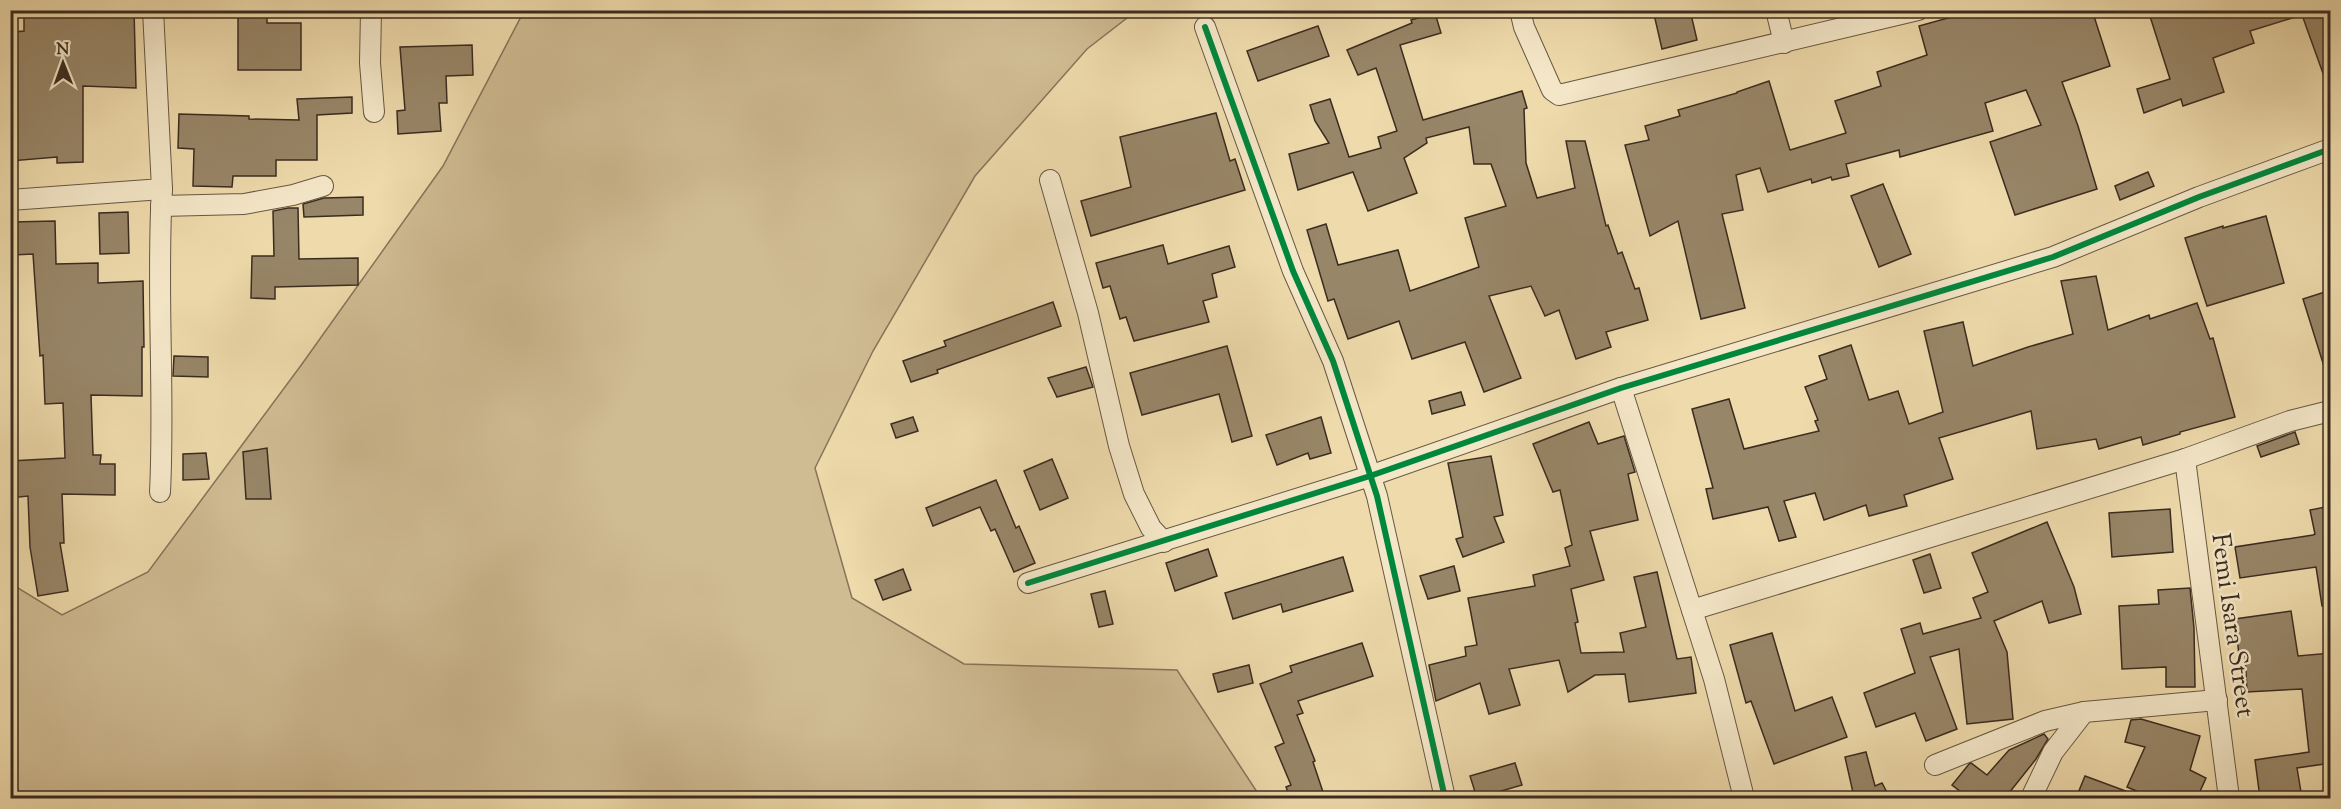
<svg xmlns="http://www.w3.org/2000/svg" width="2341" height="809" font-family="'Sorts Mill Goudy',serif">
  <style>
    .green { fill: #d0bc93; stroke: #86745a; stroke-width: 1.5 }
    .building { fill: #988668; stroke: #3b2c20; stroke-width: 1.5 }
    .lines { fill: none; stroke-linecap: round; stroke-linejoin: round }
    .minor-casing { stroke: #685843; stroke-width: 22 }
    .minor { stroke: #f4e7c8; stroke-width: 20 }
    .cycleway-casing { stroke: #f4e7c8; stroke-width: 10 }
    .cycleway { stroke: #00873e; stroke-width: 6 }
    .labels { text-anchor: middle; stroke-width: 5; stroke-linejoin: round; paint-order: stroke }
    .street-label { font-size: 26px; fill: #3b2c20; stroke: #f4e7c8 }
  </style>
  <rect width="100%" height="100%" fill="#eedaab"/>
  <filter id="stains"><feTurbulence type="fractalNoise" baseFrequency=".00333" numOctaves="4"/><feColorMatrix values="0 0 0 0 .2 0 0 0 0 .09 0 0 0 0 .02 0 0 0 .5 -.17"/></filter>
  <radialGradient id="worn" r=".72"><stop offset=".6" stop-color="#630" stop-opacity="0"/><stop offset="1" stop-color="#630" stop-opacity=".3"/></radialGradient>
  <path class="green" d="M 524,11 L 1136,11 L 1087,49 L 975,176 L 873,351 L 815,468 L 852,598 L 964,664 L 1177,670 L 1261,798 L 11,798 L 10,583 L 62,615 L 148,572 L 302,364 L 443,166 Z"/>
  <g class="building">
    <path d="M 24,10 L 134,10 L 136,88 L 83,86 L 83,162 L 57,163 L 57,157 L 10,161 L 10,35 L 15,35 L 14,32 L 24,31 Z"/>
    <path d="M 238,10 L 267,10 L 267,23 L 301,23 L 301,70 L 238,70 Z"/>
    <path d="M 1653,10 L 1690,10 L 1697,40 L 1662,49 Z"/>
    <path d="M 1965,10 L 2092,10 L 2110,66 L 2062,82 L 2078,126 L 2097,189 L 2015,215 L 1990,142 L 2041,125 L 2026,90 L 1985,103 L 1993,131 L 1900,157 L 1899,150 L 1846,164 L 1849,176 L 1832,180 L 1831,177 L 1812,183 L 1811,179 L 1768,192 L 1760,168 L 1736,175 L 1743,210 L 1722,214 L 1745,308 L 1701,319 L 1678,221 L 1650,236 L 1625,145 L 1649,140 L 1645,126 L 1680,116 L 1678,110 L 1737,93 L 1737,92 L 1769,81 L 1790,150 L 1846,133 L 1835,101 L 1881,86 L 1877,72 L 1927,55 L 1919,26 L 1966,13 Z"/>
    <path d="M 2148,10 L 2331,10 L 2331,90 L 2329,90 L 2302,15 L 2250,31 L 2254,43 L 2213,58 L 2224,92 L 2183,106 L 2181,99 L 2144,113 L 2137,89 L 2170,79 Z"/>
    <path d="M 1435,13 L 1441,33 L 1400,45 L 1423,120 L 1522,91 L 1527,108 L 1524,109 L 1526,163 L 1537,198 L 1575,188 L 1566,141 L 1585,141 L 1606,226 L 1608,225 L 1618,254 L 1622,252 L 1635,289 L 1639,288 L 1648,320 L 1606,332 L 1611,347 L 1576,359 L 1559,310 L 1545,316 L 1531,286 L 1489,296 L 1521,378 L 1484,392 L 1465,342 L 1412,359 L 1399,321 L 1348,339 L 1334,299 L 1328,301 L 1307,230 L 1326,224 L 1338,265 L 1398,250 L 1410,291 L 1479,267 L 1465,218 L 1506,206 L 1491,164 L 1474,164 L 1469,127 L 1426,138 L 1427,143 L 1404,158 L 1417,193 L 1368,211 L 1353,172 L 1298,190 L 1289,154 L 1329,143 L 1315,121 L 1310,105 L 1330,99 L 1349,157 L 1381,148 L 1378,137 L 1397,131 L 1376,68 L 1358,75 L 1347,50 L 1412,23 L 1411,20 Z"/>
    <path d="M 1318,26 L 1329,56 L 1258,81 L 1247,51 Z"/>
    <path d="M 472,45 L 473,75 L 446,76 L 447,103 L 439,103 L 441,131 L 398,134 L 397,111 L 405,110 L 400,47 Z"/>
    <path d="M 352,97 L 352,113 L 317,115 L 317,160 L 276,160 L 276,176 L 233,176 L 232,187 L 193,186 L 194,149 L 178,148 L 179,114 L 249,116 L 249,119 L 299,120 L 297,99 Z"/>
    <path d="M 1216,113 L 1230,161 L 1235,159 L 1245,190 L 1091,236 L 1081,201 L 1131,187 L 1120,137 Z"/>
    <path d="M 2148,172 L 2154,186 L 2120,200 L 2115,186 Z"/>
    <path d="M 1883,184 L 1911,254 L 1879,267 L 1851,196 Z"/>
    <path d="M 363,197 L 363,215 L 304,217 L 303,204 L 324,198 Z"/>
    <path d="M 288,208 L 298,208 L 299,259 L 358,258 L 358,285 L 275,287 L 275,299 L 251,298 L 252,256 L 274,256 L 273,211 Z"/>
    <path d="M 128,212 L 129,253 L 100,254 L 99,213 Z"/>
    <path d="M 2266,216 L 2284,283 L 2207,306 L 2185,238 L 2223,226 L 2223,228 Z"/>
    <path d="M 55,221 L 56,264 L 98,263 L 98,283 L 143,281 L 144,347 L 142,347 L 142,396 L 91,395 L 93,455 L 101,455 L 100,464 L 115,464 L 115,495 L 62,494 L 64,543 L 60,543 L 68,591 L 38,596 L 30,547 L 28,496 L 10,498 L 10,461 L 65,458 L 63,403 L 45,404 L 43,355 L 40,356 L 33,254 L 13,255 L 12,222 Z"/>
    <path d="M 1163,245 L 1168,264 L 1229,246 L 1235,267 L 1212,274 L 1217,297 L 1203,301 L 1209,322 L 1134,341 L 1126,317 L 1120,319 L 1110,286 L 1103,288 L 1096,263 Z"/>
    <path d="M 2096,276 L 2108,330 L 2149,315 L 2150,319 L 2197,303 L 2210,339 L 2213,338 L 2235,417 L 2180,432 L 2180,434 L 2143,445 L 2141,437 L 2099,449 L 2096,439 L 2037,449 L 2031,411 L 1939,438 L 1953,479 L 1904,495 L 1907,506 L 1869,516 L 1866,505 L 1824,520 L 1815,493 L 1784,501 L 1796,537 L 1779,541 L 1768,507 L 1713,519 L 1706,489 L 1713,488 L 1692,409 L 1729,399 L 1744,449 L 1819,431 L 1815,421 L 1818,420 L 1805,387 L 1827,379 L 1819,356 L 1851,345 L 1869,400 L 1898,391 L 1909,424 L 1943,412 L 1924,331 L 1963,322 L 1973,366 L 2028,347 L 2073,334 L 2061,281 Z"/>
    <path d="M 2331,290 L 2331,376 L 2327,376 L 2303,299 Z"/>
    <path d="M 1053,302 L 1061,326 L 937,370 L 938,373 L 911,382 L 903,361 L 946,346 L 944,341 Z"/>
    <path d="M 1227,346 L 1252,436 L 1232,442 L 1219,394 L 1142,415 L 1130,373 Z"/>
    <path d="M 174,356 L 208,357 L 208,377 L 173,376 Z"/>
    <path d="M 1086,367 L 1093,387 L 1057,397 L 1048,378 Z"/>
    <path d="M 1461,392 L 1465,405 L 1432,414 L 1429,401 Z"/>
    <path d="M 913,417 L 918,431 L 896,438 L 891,424 Z"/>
    <path d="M 1321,417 L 1331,453 L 1310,459 L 1308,453 L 1277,465 L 1266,435 Z"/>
    <path d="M 1589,422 L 1598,444 L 1624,436 L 1635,472 L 1628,474 L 1638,520 L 1590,531 L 1604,580 L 1571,589 L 1578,622 L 1575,623 L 1581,653 L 1624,652 L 1620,633 L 1646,627 L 1634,577 L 1657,572 L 1677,659 L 1691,657 L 1696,693 L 1629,702 L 1625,674 L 1595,675 L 1568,692 L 1559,660 L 1509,669 L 1520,705 L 1489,714 L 1480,683 L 1436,701 L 1429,665 L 1466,656 L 1465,647 L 1477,645 L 1468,598 L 1535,586 L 1533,575 L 1570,566 L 1565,548 L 1572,545 L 1560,490 L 1553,492 L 1533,444 Z"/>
    <path d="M 2295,432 L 2299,444 L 2261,457 L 2257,446 Z"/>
    <path d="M 267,448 L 271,499 L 246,499 L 243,452 Z"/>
    <path d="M 206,453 L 209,479 L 183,480 L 183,454 Z"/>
    <path d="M 1491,456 L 1503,515 L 1494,517 L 1504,542 L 1463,557 L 1456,539 L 1463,537 L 1448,463 Z"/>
    <path d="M 1052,459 L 1068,498 L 1040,510 L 1024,471 Z"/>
    <path d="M 996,480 L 1016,528 L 1019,526 L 1035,563 L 1014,572 L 995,529 L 991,531 L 980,507 L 933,526 L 926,508 Z"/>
    <path d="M 2331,506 L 2331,605 L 2322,606 L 2316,567 L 2240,578 L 2235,547 L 2313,535 L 2315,534 L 2310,510 Z"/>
    <path d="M 2170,509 L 2173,552 L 2112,557 L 2109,513 Z"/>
    <path d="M 2047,522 L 2074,587 L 2081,614 L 2049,623 L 2042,601 L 1994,621 L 2007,652 L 2013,719 L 1967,724 L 1959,649 L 1930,657 L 1957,729 L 1926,741 L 1915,713 L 1876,727 L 1864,693 L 1915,673 L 1901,629 L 1920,623 L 1923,634 L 1981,618 L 1973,598 L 1988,592 L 1972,553 Z"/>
    <path d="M 1208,549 L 1217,576 L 1175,591 L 1166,563 Z"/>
    <path d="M 1930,554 L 1941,588 L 1924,593 L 1913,560 Z"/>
    <path d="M 1343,557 L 1353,591 L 1283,612 L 1281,604 L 1233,619 L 1225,593 Z"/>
    <path d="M 1454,566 L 1460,591 L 1428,599 L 1420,576 Z"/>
    <path d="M 903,569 L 911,590 L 883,600 L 875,580 Z"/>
    <path d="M 2190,588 L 2194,628 L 2195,687 L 2166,687 L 2166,667 L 2122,669 L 2119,606 L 2159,604 L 2158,590 Z"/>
    <path d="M 1105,591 L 1113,624 L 1099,627 L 1091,594 Z"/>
    <path d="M 2291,611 L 2298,656 L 2331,653 L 2331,763 L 2297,768 L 2302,798 L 2260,798 L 2255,760 L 2309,752 L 2302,689 L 2247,692 L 2245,654 L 2239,655 L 2235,619 Z"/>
    <path d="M 1772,633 L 1795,711 L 1832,697 L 1847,737 L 1774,764 L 1751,701 L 1746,703 L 1730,645 Z"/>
    <path d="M 1362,643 L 1373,676 L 1298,701 L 1303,713 L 1297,715 L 1315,761 L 1313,762 L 1325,798 L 1290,798 L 1286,787 L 1291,785 L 1275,747 L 1284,743 L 1260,684 L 1292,672 L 1290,666 Z"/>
    <path d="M 1249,665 L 1253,683 L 1218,692 L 1213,674 Z"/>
    <path d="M 2141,719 L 2200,736 L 2190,770 L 2206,778 L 2197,798 L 2153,798 L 2127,787 L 2145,747 L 2125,742 L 2131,720 Z"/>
    <path d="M 2044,734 L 2048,739 L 2036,759 L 2005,798 L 1969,798 L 1952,785 L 1969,764 L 1971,763 L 1987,775 L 2009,750 Z"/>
    <path d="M 1866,752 L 1875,786 L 1882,783 L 1890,798 L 1850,798 L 1854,797 L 1845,757 Z"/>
    <path d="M 1515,763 L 1522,785 L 1477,798 L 1470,776 Z"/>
    <path d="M 2085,776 L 2142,797 L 2142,798 L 2076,798 Z"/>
  </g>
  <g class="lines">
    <defs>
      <g id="minor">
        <path d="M 371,10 L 370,63 L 374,112"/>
        <path d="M 1520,10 L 1524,27 L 1552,90 L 1559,95 L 1918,10"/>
        <path d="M 1776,10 L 1784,43"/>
        <path d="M 1205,27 L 1293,271 L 1333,361 L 1377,496 L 1445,798"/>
        <path d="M 1050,180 L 1088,313 L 1119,446 L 1134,494 L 1151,528 L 1164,542"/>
        <path d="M 10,200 L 162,189 L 153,10"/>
        <path d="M 161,206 L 244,204 L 293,195 L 323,186"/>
        <path d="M 1621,388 L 1714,679 L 1744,798"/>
        <path d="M 2185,459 L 2229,798"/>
        <path d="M 160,492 C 165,391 156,290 162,189"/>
        <path d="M 1028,583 L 1370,476 L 1621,388 L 2053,257 L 2199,197 L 2330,149"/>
        <path d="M 1692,610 L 2185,459 L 2290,421 L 2330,411"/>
        <path d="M 1935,765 L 2045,721 L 2084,712 L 2217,700"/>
        <path d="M 2031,798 L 2053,752 L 2084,712"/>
      </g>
    </defs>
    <use href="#minor" class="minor-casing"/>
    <use href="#minor" class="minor"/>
    <defs>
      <g id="cycleway">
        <path d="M 1205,27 L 1293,271 L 1333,361 L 1377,496 L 1445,798"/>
        <path d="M 1028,583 L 1370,476 L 1621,388 L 2053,257 L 2199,197 L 2330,149"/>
      </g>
    </defs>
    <use href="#cycleway" class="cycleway-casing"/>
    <use href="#cycleway" class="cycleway"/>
  </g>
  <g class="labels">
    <g class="street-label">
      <text transform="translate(2234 625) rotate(82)" y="9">Femi Isara Street</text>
    </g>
  </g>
  <rect width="2341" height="809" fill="none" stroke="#eedaab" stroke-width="36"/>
  <rect x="12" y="12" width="2317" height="785" fill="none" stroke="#3b2c20" stroke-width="3"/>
  <rect x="18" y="18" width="2305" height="773" fill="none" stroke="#3b2c20" stroke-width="1.5"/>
  <g transform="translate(63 63) rotate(359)" stroke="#f4e7c8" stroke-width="4.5" paint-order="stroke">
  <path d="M0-4.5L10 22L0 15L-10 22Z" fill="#3b2c20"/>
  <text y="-9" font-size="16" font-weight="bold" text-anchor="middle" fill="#3b2c20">N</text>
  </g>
  <rect width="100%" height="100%" filter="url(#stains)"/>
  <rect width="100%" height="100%" fill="url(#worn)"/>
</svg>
